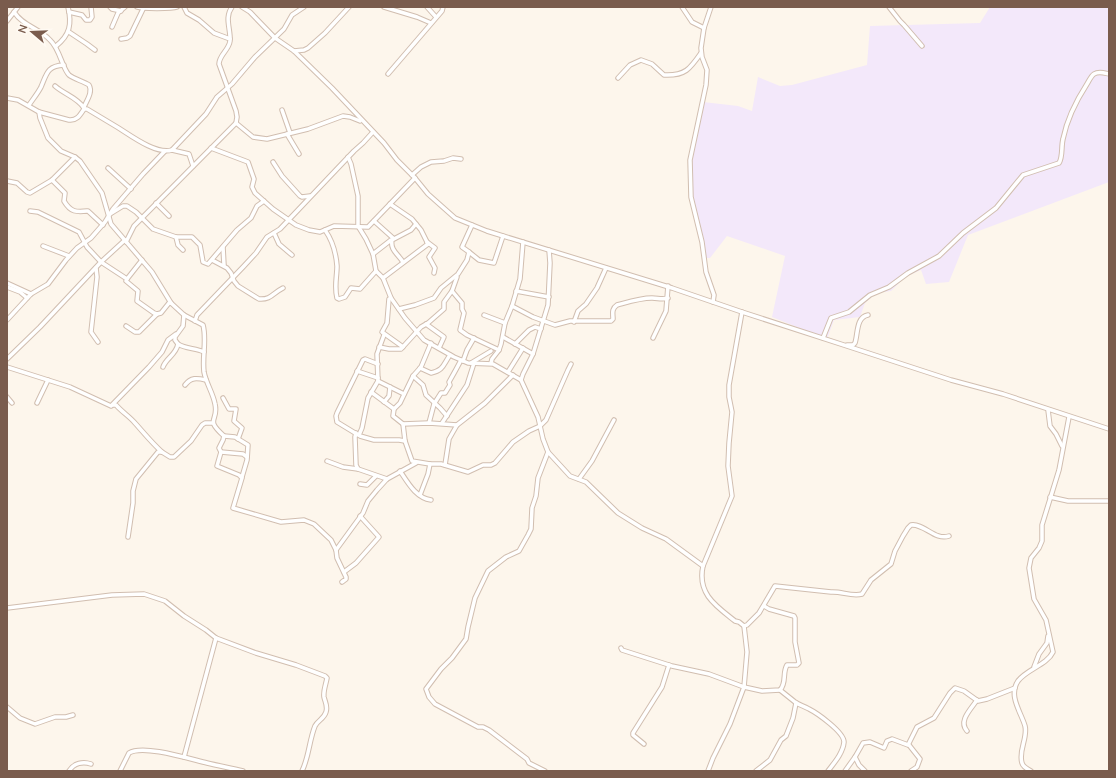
<svg xmlns="http://www.w3.org/2000/svg" width="1116" height="778" font-family="Mulish,sans-serif">
  <style>
    .education { fill: #f3e8fa }
    .lines { fill: none; stroke-linecap: round; stroke-linejoin: round }
    .minor-casing { stroke: #d1beb0; stroke-width: 5.5 }
    .minor { stroke: #fff; stroke-width: 3.5 }
  </style>
  <rect width="100%" height="100%" fill="#fdf6ec"/>
  <path class="education" d="M 990,7 L 1109,7 L 1109,182 L 968,235 L 949,282 L 926,284 L 921,270 L 905,277 L 891,291 L 876,293 L 865,303 L 860,317 L 834,320 L 827,339 L 772,317 L 785,256 L 727,236 L 710,258 L 704,258 L 699,230 L 692,210 L 689,167 L 703,102 L 738,106 L 752,111 L 758,77 L 780,86 L 792,85 L 867,65 L 870,26 L 980,23 Z"/>
  <g class="lines">
    <defs>
      <g id="minor">
        <path d="M 110,7 L 112,9 L 121,11"/>
        <path d="M 137,7 C 142,9 172,9 177,7"/>
        <path d="M 184,7 L 187,13 L 199,20 L 214,33 L 230,39"/>
        <path d="M 242,7 L 250,12 L 275,38 L 294,51 L 332,88 L 384,143 L 397,160 L 415,178 L 428,194 L 455,218 L 487,231 L 672,288 L 742,312 L 853,348 L 951,380 L 1003,394 L 1109,429"/>
        <path d="M 384,7 L 417,17 L 431,23"/>
        <path d="M 427,7 L 436,17"/>
        <path d="M 682,7 L 692,22 L 704,28"/>
        <path d="M 711,7 L 704,28 L 701,48 L 702,57 L 707,70 L 706,85 L 690,160 L 691,197 L 702,242 L 706,272 L 714,295 L 713,302"/>
        <path d="M 889,7 L 900,21 L 904,25 L 922,46"/>
        <path d="M 14,12 C 23,26 39,28 50,40 C 60,49 62,68 69,75 C 74,79 83,81 89,85 C 93,92 87,100 84,107"/>
        <path d="M 69,12 L 82,15 L 86,20 L 90,20 L 92,17 L 91,7"/>
        <path d="M 7,21 L 18,7"/>
        <path d="M 112,27 L 118,13 L 125,7"/>
        <path d="M 69,32 L 87,44 L 95,50"/>
        <path d="M 121,39 L 127,38 L 130,36 L 144,7"/>
        <path d="M 56,46 C 70,35 72,24 68,7"/>
        <path d="M 294,51 L 304,50 L 308,48 L 325,33 L 349,7"/>
        <path d="M 388,74 L 442,11 L 443,7"/>
        <path d="M 618,78 L 630,65 L 641,60 L 652,64 L 664,75 C 685,76 690,69 701,53"/>
        <path d="M 55,86 C 64,94 78,98 84,108"/>
        <path d="M 7,98 L 18,100 L 39,112 L 69,120 C 77,121 80,115 84,109 L 87,109 C 97,115 107,121 117,127 C 130,135 156,155 172,150 L 206,114 L 217,97 L 232,84 L 255,57 L 284,29 L 292,15 L 304,7"/>
        <path d="M 29,105 C 33,99 38,93 41,87 C 47,73 47,66 64,65"/>
        <path d="M 282,110 L 290,133"/>
        <path d="M 39,112 L 40,118 L 48,138 L 61,151 L 75,157 L 80,161 L 102,193 L 111,224 L 152,272 L 171,303"/>
        <path d="M 236,123 L 253,137 L 267,139 L 308,129 L 343,116 L 350,117 L 360,121"/>
        <path d="M 287,134 L 299,154"/>
        <path d="M 211,148 L 248,162 L 254,179 L 252,187 L 255,193 L 273,209 L 296,225 L 309,230 L 320,232 L 334,226 L 368,227 L 415,178"/>
        <path d="M 172,150 L 189,154 L 193,166"/>
        <path d="M 348,157 L 351,164 L 358,196 L 358,226 L 366,239 L 373,254 L 376,271 L 383,278 L 391,298 L 405,318 L 424,340 L 454,357 L 468,363 L 493,364 L 521,380"/>
        <path d="M 273,162 L 282,176 L 300,196 L 302,197 L 310,196"/>
        <path d="M 108,168 L 131,189"/>
        <path d="M 412,175 L 421,167 L 431,162 L 444,161 L 453,158 L 461,159"/>
        <path d="M 52,180 L 65,193 L 64,201 C 71,213 77,212 88,211 L 103,225"/>
        <path d="M 7,181 L 17,183 L 27,192 L 30,193 L 52,180 L 75,157"/>
        <path d="M 156,203 L 169,216"/>
        <path d="M 30,211 L 38,212 L 79,232 L 87,247 L 101,262 L 127,279 L 126,281 L 138,291 L 137,301 L 154,313 L 157,314 L 161,313 L 169,303 L 171,303 L 184,315 L 203,325 C 207,339 202,357 204,372 C 206,383 213,393 215,404 C 219,422 204,418 224,436 L 223,440 L 219,448 L 221,452 L 217,466 L 239,475 L 242,478 L 233,508 L 281,522 L 304,520 L 314,524 L 331,540 L 336,550 L 337,558 L 346,577 L 346,579 L 342,582"/>
        <path d="M 110,214 L 123,206 L 127,206 L 136,212 L 153,229 L 176,237 L 178,245 L 183,250"/>
        <path d="M 374,221 L 393,238"/>
        <path d="M 325,230 C 332,240 336,253 337,266 C 337,277 334,287 337,298 L 339,299 L 345,297 L 351,288 L 360,289 L 376,271"/>
        <path d="M 274,233 L 279,244 L 292,255"/>
        <path d="M 176,237 L 192,237 L 200,245 L 203,262 L 208,264 L 237,230 L 251,218 L 257,206 L 264,201"/>
        <path d="M 126,242 L 134,226 L 236,123 L 237,117 L 236,111 L 219,64 C 219,55 229,50 230,41 C 231,29 224,18 232,7"/>
        <path d="M 427,242 L 435,248 L 429,257 L 435,268 L 434,273"/>
        <path d="M 43,246 L 69,256"/>
        <path d="M 223,247 L 224,265"/>
        <path d="M 469,252 L 479,260 L 494,263 L 503,236"/>
        <path d="M 373,254 L 391,240"/>
        <path d="M 212,260 L 227,268 L 231,273 L 234,281 L 238,286 L 259,299 C 271,300 273,293 283,288"/>
        <path d="M 403,262 C 398,254 390,250 392,240 L 411,230 L 416,224"/>
        <path d="M 96,268 L 97,277 L 91,332 L 98,342"/>
        <path d="M 383,278 L 428,244 L 421,230 L 412,219 L 390,204"/>
        <path d="M 127,279 L 142,260"/>
        <path d="M 7,283 L 31,294"/>
        <path d="M 7,287 L 20,292 L 27,298"/>
        <path d="M 452,291 L 462,303 L 462,309 L 464,313 L 460,330 L 467,335 L 499,350"/>
        <path d="M 516,291 L 549,297"/>
        <path d="M 391,298 L 389,299 L 387,323 L 382,332 L 403,347"/>
        <path d="M 512,306 L 533,317 L 555,325 L 570,321 L 611,321 L 613,319 C 613,314 611,309 617,305 C 628,302 640,298 652,298 C 658,298 662,300 668,298"/>
        <path d="M 399,309 L 415,305 L 434,298 L 441,288 L 458,274 L 467,260 L 469,252 L 462,247 L 472,225"/>
        <path d="M 484,315 L 505,323"/>
        <path d="M 7,320 L 31,294 L 48,284 L 66,260 L 77,248 L 91,238 L 105,222 L 113,209 L 143,174 L 165,151"/>
        <path d="M 195,321 L 197,315 L 244,266 L 256,253 L 267,237 L 280,229 L 354,151 L 363,143 L 373,132"/>
        <path d="M 574,322 L 578,311 L 586,304 L 597,288 L 606,268"/>
        <path d="M 426,324 L 444,337 L 439,348"/>
        <path d="M 126,326 L 135,332 L 139,332 L 157,314"/>
        <path d="M 503,337 L 533,354"/>
        <path d="M 653,338 L 666,311 L 668,286"/>
        <path d="M 823,338 L 831,318 L 849,312 L 870,295 L 889,287 L 908,273 L 939,256 L 963,233 L 996,208 L 1023,175 L 1059,163 C 1063,157 1061,147 1063,139 C 1067,119 1076,101 1087,84 C 1089,81 1091,76 1094,74 C 1099,71 1104,73 1109,74"/>
        <path d="M 431,343 L 421,367 L 413,376 L 400,403 L 394,409 L 393,416 L 403,424 L 405,441 L 412,461 L 430,464 L 441,464 L 468,472 L 483,465 L 491,465 L 495,463 L 513,442 L 529,431 L 540,426 L 546,420 L 568,370 L 571,364"/>
        <path d="M 178,344 C 186,349 195,348 204,352"/>
        <path d="M 515,344 L 529,330 L 535,327 L 541,329"/>
        <path d="M 847,345 L 853,345 L 855,343 C 858,334 856,317 868,315"/>
        <path d="M 379,347 L 389,349 L 401,349 L 421,327 L 428,323 L 444,309 L 444,302 L 452,291 L 457,277"/>
        <path d="M 7,359 L 40,327 L 101,262 L 125,240"/>
        <path d="M 463,361 L 467,350 L 474,338"/>
        <path d="M 471,363 L 491,351"/>
        <path d="M 491,363 L 492,359 L 499,350 L 501,344 L 505,323 L 512,306 L 520,279 L 523,242"/>
        <path d="M 378,364 L 365,359 L 363,360 L 337,413 L 336,416 L 337,422 L 360,436 L 374,440 L 399,440 L 405,441"/>
        <path d="M 7,367 L 70,387 L 111,406 L 149,367 L 162,352 L 168,340 L 176,334"/>
        <path d="M 163,367 C 166,358 176,355 178,344 L 175,340 L 175,337 L 183,326 L 184,315"/>
        <path d="M 420,368 L 431,373 C 444,370 443,365 450,355"/>
        <path d="M 357,371 L 378,378"/>
        <path d="M 508,372 L 523,348"/>
        <path d="M 413,376 L 423,385 L 426,395 L 440,408 L 447,416"/>
        <path d="M 378,381 L 404,394"/>
        <path d="M 185,385 C 191,377 197,378 206,380"/>
        <path d="M 371,392 L 394,409"/>
        <path d="M 7,397 L 12,403"/>
        <path d="M 223,398 L 229,409 L 236,409 L 234,421 L 242,428 L 238,439"/>
        <path d="M 384,402 L 389,396 L 390,387"/>
        <path d="M 37,403 L 48,380"/>
        <path d="M 113,405 L 116,405 C 122,412 129,416 135,423 C 144,433 152,443 162,452"/>
        <path d="M 1048,410 L 1050,426 L 1056,434 L 1062,446"/>
        <path d="M 429,423 L 434,404 L 441,393 L 445,393 L 450,385 L 449,382 C 453,375 457,368 461,360"/>
        <path d="M 442,423 L 467,385 L 474,363"/>
        <path d="M 403,424 L 429,423 L 457,425 L 485,403 L 513,375"/>
        <path d="M 356,433 L 355,437 L 356,465 L 358,469 L 387,479"/>
        <path d="M 359,435 L 362,428 L 368,398 L 378,381 L 377,354 L 384,335"/>
        <path d="M 224,436 L 235,437 L 248,445 L 247,460 L 242,477"/>
        <path d="M 221,452 L 243,454 L 247,457"/>
        <path d="M 548,452 L 570,476 L 586,482 L 618,513 L 642,528 L 666,539 L 703,566"/>
        <path d="M 327,461 L 343,467 L 358,469"/>
        <path d="M 445,465 L 449,439 L 457,425"/>
        <path d="M 400,471 C 408,483 416,498 431,500"/>
        <path d="M 579,479 L 592,461 L 614,420"/>
        <path d="M 360,484 L 367,485 L 376,476"/>
        <path d="M 420,495 L 428,474 L 430,464"/>
        <path d="M 1050,497 L 1068,501 L 1109,501"/>
        <path d="M 128,537 L 133,503 L 133,491 L 136,479 L 158,452 L 162,452 L 170,457 L 174,457 L 191,441 L 202,425 L 205,423 L 212,423"/>
        <path d="M 336,550 L 363,513 L 368,501 L 377,490 L 387,479 L 416,463"/>
        <path d="M 344,572 L 356,563 L 379,537 L 360,516"/>
        <path d="M 7,608 L 112,595 L 144,594 L 165,601 L 184,616 L 206,630 L 216,638 L 256,653 L 296,665 L 325,676 L 327,678 C 326,684 323,691 324,697 C 325,702 328,706 326,712 C 324,719 318,720 315,726 C 309,741 309,757 302,771"/>
        <path d="M 744,626 L 747,625 L 759,613 L 775,586 L 831,592 C 841,591 852,597 862,594 L 871,580 L 891,564 L 895,551 L 903,536 L 908,528 L 911,525 C 924,523 935,541 949,536"/>
        <path d="M 621,648 L 622,650 L 672,666 L 709,674 L 744,687 L 762,691 L 780,690 C 787,683 782,673 787,665 L 797,665 L 799,663 L 795,642 L 795,618 L 794,616 L 769,609 L 764,606"/>
        <path d="M 1034,667 L 1039,654 L 1047,643 L 1048,636"/>
        <path d="M 780,690 C 785,694 790,698 795,702 C 799,705 804,706 809,709 C 817,713 844,732 844,742 C 843,753 834,763 828,771"/>
        <path d="M 7,707 L 20,718 L 35,724 L 55,717 L 66,717 L 73,715"/>
        <path d="M 967,731 C 958,721 971,709 977,700"/>
        <path d="M 644,744 L 633,735 L 633,733 L 662,687 L 669,665"/>
        <path d="M 909,745 L 920,759 L 917,767 L 911,771"/>
        <path d="M 184,757 L 216,638"/>
        <path d="M 69,771 C 74,763 83,761 91,764"/>
        <path d="M 120,771 L 129,753 C 143,744 190,759 207,763 C 219,766 231,768 243,771"/>
        <path d="M 545,771 L 529,763 L 527,759 L 489,730 L 483,727 L 478,727 L 435,704 L 429,697 L 426,689 L 441,669 L 452,658 L 466,639 L 468,627 L 475,598 L 488,571 L 506,557 L 519,551 L 528,535 L 531,529 L 532,508 L 536,496 L 538,478 L 548,452 L 543,439 L 538,417 L 521,380 L 523,374 L 533,354 L 548,305 L 550,263 L 549,250"/>
        <path d="M 708,771 L 713,758 L 730,724 L 744,687 L 747,652 L 744,626 L 739,622 L 735,621 C 716,606 697,594 703,566 L 732,496 L 728,466 L 729,443 L 732,412 L 729,397 L 729,385 L 742,312"/>
        <path d="M 756,771 L 770,760 L 781,740 L 786,736 L 793,718 L 796,703"/>
        <path d="M 845,771 L 855,757"/>
        <path d="M 865,771 L 859,765 L 855,757 L 863,743 L 870,742 L 884,748 L 887,741 L 892,739 L 908,745 L 917,727 L 934,718 L 950,693 L 955,688 L 964,691 L 978,701 L 987,699 L 1015,688"/>
        <path d="M 1031,771 C 1027,769 1023,767 1022,763 C 1018,751 1028,738 1025,726 C 1021,712 1008,696 1018,681 C 1027,669 1047,665 1053,652 L 1046,620 L 1034,599 L 1029,568 L 1031,558 L 1039,548 L 1042,541 L 1042,525 L 1059,470 L 1069,417"/>
      </g>
    </defs>
    <use href="#minor" class="minor-casing"/>
    <use href="#minor" class="minor"/>
  </g>
  <rect width="1116" height="778" fill="none" stroke="#7a5c4d" stroke-width="16"/>
  <g transform="translate(32 32) rotate(289)" stroke="#fffaf3" stroke-width="3" paint-order="stroke">
  <path d="M0-3L7 15L0 10L-7 15Z" fill="#7a5c4d"/>
  <text y="-6" font-size="11" font-weight="bold" text-anchor="middle" fill="#7a5c4d">N</text>
  </g>
</svg>
